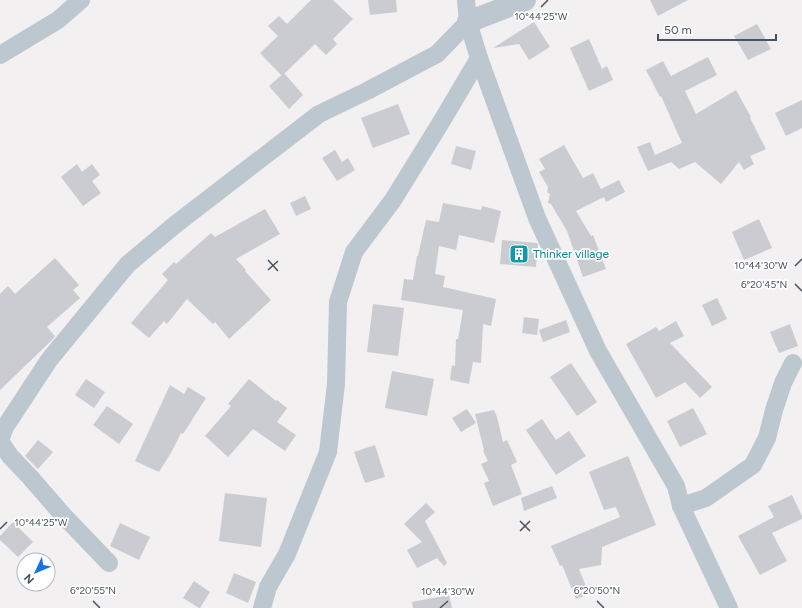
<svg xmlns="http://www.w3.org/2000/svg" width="802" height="608" font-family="Figtree,sans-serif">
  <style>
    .building { fill: #caccd2 }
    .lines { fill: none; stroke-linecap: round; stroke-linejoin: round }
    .minor { stroke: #bdc7cf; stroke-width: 18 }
    .tertiary { stroke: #bdc7cf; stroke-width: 22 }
    .ticks { fill: none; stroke: #47535e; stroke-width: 1.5 }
    .labels { text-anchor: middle; stroke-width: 3.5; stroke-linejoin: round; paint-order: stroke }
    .culture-label { font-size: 12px; fill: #0d838f; stroke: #fff; text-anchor: start }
    .ticks-label { font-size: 10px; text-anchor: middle; fill: #47535e; stroke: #fff; stroke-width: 3.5; stroke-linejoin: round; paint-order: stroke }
  </style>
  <rect width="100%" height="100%" fill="#f2f0f0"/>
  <g class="building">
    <path d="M 311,0 L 333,0 L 353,19 L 333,39 L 337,44 L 326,55 L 315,44 L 282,76 L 260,53 L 278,36 L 268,26 L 279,16 L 287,24 Z"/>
    <path d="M 368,0 L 396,0 L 397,12 L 370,15 Z"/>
    <path d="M 650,0 L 688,0 L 658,16 Z"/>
    <path d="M 534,22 L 550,47 L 529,60 L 519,44 L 493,48 Z"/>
    <path d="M 757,24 L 771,49 L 748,60 L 734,36 Z"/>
    <path d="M 589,39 L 602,69 L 607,66 L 613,80 L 589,91 L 570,48 Z"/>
    <path d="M 708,57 L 717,75 L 685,91 L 696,114 L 736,90 L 751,117 L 750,118 L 766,149 L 750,156 L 754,164 L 744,170 L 739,162 L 721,184 L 695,162 L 679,169 L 671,162 L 648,171 L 637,147 L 650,142 L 655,155 L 682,143 L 661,96 L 660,97 L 646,70 L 663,61 L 671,76 Z"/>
    <path d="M 284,73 L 303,95 L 289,109 L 269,86 Z"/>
    <path d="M 802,100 L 802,128 L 786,136 L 775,113 Z"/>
    <path d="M 398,104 L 410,134 L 373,148 L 361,118 Z"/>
    <path d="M 564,145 L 583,178 L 593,173 L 601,189 L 619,180 L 625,192 L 606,202 L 604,197 L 576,211 L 591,236 L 593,235 L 606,269 L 583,277 L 567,231 L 551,204 L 548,203 L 550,194 L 547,192 L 548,187 L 539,172 L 545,169 L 539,159 Z"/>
    <path d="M 456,146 L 476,151 L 471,170 L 451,164 Z"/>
    <path d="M 335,150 L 342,162 L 348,158 L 355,170 L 337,181 L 322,158 Z"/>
    <path d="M 77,164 L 82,172 L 92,164 L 100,175 L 92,181 L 101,193 L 83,206 L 61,177 Z"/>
    <path d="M 305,196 L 311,209 L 296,216 L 290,203 Z"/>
    <path d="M 443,203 L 481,210 L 482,206 L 501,211 L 494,243 L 459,235 L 456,250 L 439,246 L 435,274 L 445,276 L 443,287 L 496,299 L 491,326 L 483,324 L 481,363 L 473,362 L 469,384 L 450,380 L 452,365 L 455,366 L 456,339 L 458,339 L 463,310 L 401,300 L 404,279 L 413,280 L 417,256 L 418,256 L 426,220 L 439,222 Z"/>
    <path d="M 265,209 L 280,234 L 236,259 L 246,270 L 245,271 L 271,300 L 229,339 L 215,322 L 213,324 L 187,299 L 167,324 L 164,321 L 149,338 L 131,323 L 168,280 L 162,274 L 174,262 L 176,264 L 211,233 L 215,237 Z"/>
    <path d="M 759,219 L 772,248 L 744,260 L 732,232 Z"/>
    <path d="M 502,240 L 537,243 L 538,245 L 536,267 L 500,264 Z"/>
    <path d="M 55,258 L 79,285 L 73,290 L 80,298 L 47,327 L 55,336 L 52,340 L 0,390 L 0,294 L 8,286 L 15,294 Z"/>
    <path d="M 717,298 L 727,319 L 712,326 L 702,305 Z"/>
    <path d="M 373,304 L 404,308 L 398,356 L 367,352 Z"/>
    <path d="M 524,317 L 539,319 L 537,335 L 522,333 Z"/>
    <path d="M 566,320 L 570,332 L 543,342 L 539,330 Z"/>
    <path d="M 676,321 L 684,336 L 670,343 L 712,387 L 700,398 L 685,382 L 656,398 L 626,344 L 656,327 L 659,331 Z"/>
    <path d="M 790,324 L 798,346 L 779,353 L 770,332 Z"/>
    <path d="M 571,363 L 597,402 L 577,416 L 550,377 Z"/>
    <path d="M 392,371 L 434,379 L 427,416 L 385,408 Z"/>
    <path d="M 86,379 L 105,392 L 94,408 L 75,395 Z"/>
    <path d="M 249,379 L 276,401 L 277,400 L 287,408 L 277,422 L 296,435 L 285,451 L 253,429 L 228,457 L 205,436 L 231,406 L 228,404 Z"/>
    <path d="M 170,385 L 184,394 L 188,387 L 206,398 L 183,434 L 181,433 L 172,451 L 159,472 L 135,461 Z"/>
    <path d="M 107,406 L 133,424 L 119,444 L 93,425 Z"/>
    <path d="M 693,408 L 707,434 L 680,447 L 667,421 Z"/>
    <path d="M 467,409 L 476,423 L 461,432 L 452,418 Z"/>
    <path d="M 494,410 L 497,417 L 503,442 L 507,440 L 517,462 L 511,465 L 522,494 L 493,506 L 484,483 L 489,481 L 481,464 L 488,461 L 483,451 L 484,450 L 475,414 Z"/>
    <path d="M 542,419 L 556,440 L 569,431 L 586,456 L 556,475 L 526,430 Z"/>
    <path d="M 38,440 L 53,452 L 38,469 L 25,456 Z"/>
    <path d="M 375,445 L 385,477 L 365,483 L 354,452 Z"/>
    <path d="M 628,456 L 656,525 L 602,547 L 601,565 L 579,569 L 589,594 L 576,599 L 562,565 L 560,566 L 551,546 L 620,517 L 616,507 L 604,510 L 589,472 Z"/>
    <path d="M 552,486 L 557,498 L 524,511 L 521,498 Z"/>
    <path d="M 225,493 L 267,498 L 261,547 L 219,541 Z"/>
    <path d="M 792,495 L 802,516 L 802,519 L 772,533 L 787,561 L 760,575 L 738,536 L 774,517 L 768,506 Z"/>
    <path d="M 426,503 L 435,512 L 425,521 L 447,563 L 444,566 L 437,558 L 417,568 L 407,550 L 422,542 L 404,524 Z"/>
    <path d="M 13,522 L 33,542 L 18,557 L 0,540 L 0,536 Z"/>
    <path d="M 120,523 L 150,537 L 139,560 L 110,546 Z"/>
    <path d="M 234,573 L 256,582 L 248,603 L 226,593 Z"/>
    <path d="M 194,581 L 210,592 L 200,608 L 199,608 L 183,598 Z"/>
    <path d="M 449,595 L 452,608 L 413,608 L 412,602 Z"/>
  </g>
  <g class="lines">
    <g class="minor">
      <path d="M 466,0 L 468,22 L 479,58 L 537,218 L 598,351 L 676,486 L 681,506 L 729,608"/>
      <path d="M 0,55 L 58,20 L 81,0"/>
      <path d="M 0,440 L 5,427 L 49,360 L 128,264 L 176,224 L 319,114 L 367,91 L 437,54 L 468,22"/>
      <path d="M 0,441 L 10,456 L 30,477 L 62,514 L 109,563"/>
      <path d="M 681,506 L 706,498 L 753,465 L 767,438 L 774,410 L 783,383 L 793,363"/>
      <path d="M 262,608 L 268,587 L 287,554 L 328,452 L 336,384 L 338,302 L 354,252 L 393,200 L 443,119 L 479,58"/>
    </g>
    <path class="tertiary" d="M 468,22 L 525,0"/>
  </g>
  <path class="ticks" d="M 541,7 L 548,0M 268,260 L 278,271M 795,266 L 802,259M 268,270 L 278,261M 795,284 L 802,291M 520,521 L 530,531M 0,529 L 7,522M 520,531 L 530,521M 93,601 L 100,608M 597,601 L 604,608M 440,608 L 448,601"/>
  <defs>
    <symbol id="building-square" viewBox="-11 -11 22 22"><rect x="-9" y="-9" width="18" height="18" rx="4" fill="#0f9aa8" stroke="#fff"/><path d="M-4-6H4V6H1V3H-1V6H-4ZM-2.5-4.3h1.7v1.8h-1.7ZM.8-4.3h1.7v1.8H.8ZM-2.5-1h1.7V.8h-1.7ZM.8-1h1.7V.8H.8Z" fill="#fff"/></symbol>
  </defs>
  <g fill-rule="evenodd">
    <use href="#building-square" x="508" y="243" width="22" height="22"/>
  </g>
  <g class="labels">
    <g class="culture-label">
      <text x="533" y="258">Thinker village</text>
    </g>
  </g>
  <g class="ticks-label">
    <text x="541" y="20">10°44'25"W</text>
    <text x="761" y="269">10°44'30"W</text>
    <text x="764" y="288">6°20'45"N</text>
    <text x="41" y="526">10°44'25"W</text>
    <text x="93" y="594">6°20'55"N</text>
    <text x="597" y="594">6°20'50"N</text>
    <text x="448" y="595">10°44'30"W</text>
  </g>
  <g transform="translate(36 572) rotate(226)"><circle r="19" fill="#ffffff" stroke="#b5babf"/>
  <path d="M0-3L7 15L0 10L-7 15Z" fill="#1373e9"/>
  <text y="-6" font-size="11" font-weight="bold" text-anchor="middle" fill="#47535e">N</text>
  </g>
  <path d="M658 34v6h118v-6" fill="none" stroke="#47535e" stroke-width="2"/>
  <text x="664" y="34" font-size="12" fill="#47535e" stroke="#ffffff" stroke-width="3" paint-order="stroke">50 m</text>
</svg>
